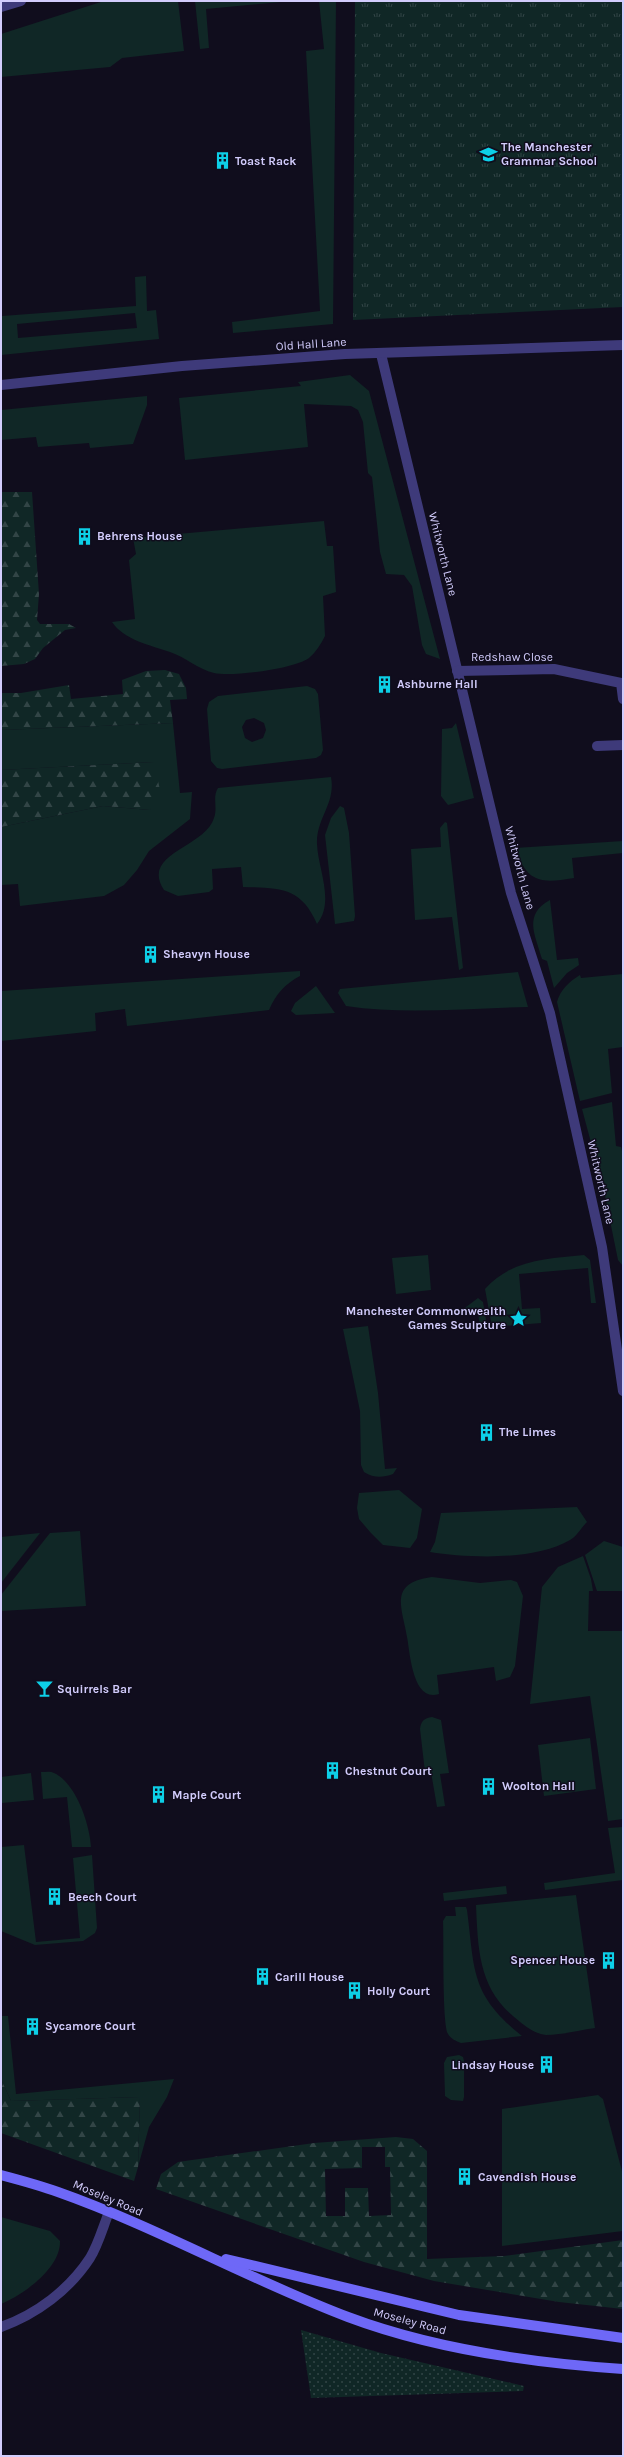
<svg xmlns="http://www.w3.org/2000/svg" width="624" height="2457" font-family="Karla,sans-serif">
  <style>
    .grass { fill: #102726; fill-rule: evenodd }
    .forest { fill: url(#forest-firs); fill-rule: evenodd }
    .park { fill: url(#park-tufts) }
    .garden { fill: url(#garden-dots) }
    .lines { fill: none; stroke-linecap: round; stroke-linejoin: round }
    .minor { stroke: #3e3a7a; stroke-width: 10 }
    .secondary { stroke: #6e68f7; stroke-width: 10 }
    .labels { text-anchor: middle; stroke-width: 3; stroke-linejoin: round; paint-order: stroke }
    .poi-label { font-size: 12px; font-weight: bold; fill: #d2ccfc; stroke: #100d1d; text-anchor: start }
    .street-label { font-size: 12px; fill: #d2ccfc; stroke: #100d1d }
  </style>
  <defs>
    <pattern id="forest-firs" width="22" height="20" patternUnits="userSpaceOnUse"><rect width="22" height="20" fill="#102726"/><path d="M5 1l3.5 6h-7zM16 11l3.5 6h-7z" fill="#324546"/></pattern>
    <pattern id="park-tufts" width="24" height="20" patternUnits="userSpaceOnUse"><rect width="24" height="20" fill="#102726"/><path d="M3 7l-1-3M5 7V3M7 7l1-3M15 17l-1-3M17 17v-4M19 17l1-3" fill="none" stroke="#324546"/></pattern>
    <pattern id="garden-dots" width="8" height="8" patternUnits="userSpaceOnUse"><rect width="8" height="8" fill="#102726"/><path d="M2 2h.1M6 6h.1" fill="none" stroke="#324546" stroke-width="1.8" stroke-linecap="round"/></pattern>
  </defs>
  <rect width="100%" height="100%" fill="#100d1d"/>
  <g class="grass">
    <path d="M 104,1 L 178,1 L 184,51 L 122,58 L 110,67 L 1,77 L 1,34 Z"/>
    <path d="M 195,1 L 292,1 L 206,9 L 209,48 L 200,49 Z"/>
    <path d="M 319,1 L 336,1 L 333,324 L 233,333 L 232,322 L 320,311 L 306,51 L 324,49 Z"/>
    <path d="M 146,276 L 147,311 L 156,310 L 159,339 L 1,355 L 2,316 L 136,306 L 135,277 ZM 135,313 L 137,328 L 18,338 L 17,324 Z"/>
    <path d="M 350,375 L 369,391 L 440,659 L 426,654 L 422,645 L 412,586 L 404,575 L 386,574 L 380,552 L 372,477 L 368,473 L 363,422 L 358,410 L 351,406 L 304,404 L 308,447 L 185,460 L 179,398 L 301,386 L 298,382 Z"/>
    <path d="M 147,396 L 147,405 L 133,444 L 90,448 L 89,443 L 38,447 L 36,437 L 1,440 L 1,410 Z"/>
    <path d="M 324,521 L 327,546 L 333,546 L 336,592 L 323,596 L 325,636 C 321,644 316,652 309,658 C 294,669 232,677 214,673 C 198,669 185,657 170,652 C 150,645 124,640 112,622 L 135,619 L 129,560 L 136,554 L 133,538 Z"/>
    <path d="M 307,686 L 315,689 L 318,694 L 323,750 L 321,755 L 316,758 L 222,769 L 217,768 L 211,761 L 207,709 L 209,702 L 218,696 ZM 254,718 L 264,723 L 266,730 L 263,738 L 252,742 L 245,738 L 242,727 L 246,720 Z"/>
    <path d="M 173,723 L 180,793 L 192,792 L 190,819 L 149,851 L 137,870 L 124,885 L 104,896 L 20,906 L 18,884 L 1,885 L 1,827 L 103,806 L 150,810 L 154,762 L 1,770 L 1,730 Z"/>
    <path d="M 456,723 L 474,798 L 448,805 L 441,796 L 442,729 L 452,728 Z"/>
    <path d="M 331,777 C 336,804 316,818 317,844 C 318,869 335,902 317,924 C 301,887 280,888 243,887 L 241,867 L 212,869 L 213,889 L 209,892 L 178,896 L 164,890 C 140,853 205,848 214,818 C 218,808 212,797 218,788 Z"/>
    <path d="M 340,806 L 344,808 L 349,833 L 355,916 L 354,921 L 335,924 L 325,835 L 331,818 Z"/>
    <path d="M 445,822 L 447,823 L 463,968 L 459,970 L 452,917 L 415,920 L 411,849 L 441,847 L 440,828 Z"/>
    <path d="M 623,841 L 623,853 L 572,858 L 574,878 C 539,884 527,882 515,848 Z"/>
    <path d="M 550,900 L 557,960 L 578,958 L 579,965 L 567,973 L 554,988 L 547,961 L 542,959 C 535,934 523,915 550,900 Z"/>
    <path d="M 300,971 L 300,976 C 285,984 276,994 269,1010 L 127,1026 L 125,1009 L 95,1013 L 96,1031 L 1,1041 L 1,991 Z"/>
    <path d="M 518,972 L 528,1007 C 468,1008 405,1015 346,1006 L 338,993 L 340,989 Z"/>
    <path d="M 623,974 L 623,1047 L 608,1049 L 612,1093 L 580,1101 L 557,1002 C 560,990 570,981 580,975 L 581,978 Z"/>
    <path d="M 316,986 L 335,1013 L 296,1015 L 291,1011 L 295,1003 Z"/>
    <path d="M 612,1102 L 616,1146 L 621,1147 L 623,1155 L 623,1266 L 618,1260 L 604,1191 L 582,1109 Z"/>
    <path d="M 428,1255 L 431,1290 L 396,1294 L 392,1258 Z"/>
    <path d="M 584,1255 L 590,1260 L 596,1303 L 591,1303 L 588,1268 L 519,1274 L 522,1309 L 540,1308 L 541,1323 L 492,1327 L 485,1289 C 512,1259 547,1259 584,1255 Z"/>
    <path d="M 478,1298 L 483,1302 L 487,1326 L 480,1327 L 478,1313 L 458,1313 Z"/>
    <path d="M 368,1326 L 378,1393 L 385,1469 L 397,1468 L 393,1474 C 382,1478 374,1478 364,1472 L 361,1465 L 360,1411 L 343,1329 Z"/>
    <path d="M 399,1490 L 422,1509 L 417,1538 L 410,1548 L 383,1545 L 371,1533 L 359,1519 L 357,1508 L 359,1493 Z"/>
    <path d="M 577,1507 L 587,1522 C 582,1527 576,1537 570,1540 C 535,1561 468,1558 430,1552 L 435,1542 L 441,1513 Z"/>
    <path d="M 80,1531 L 86,1606 L 1,1611 L 1,1595 L 50,1533 Z"/>
    <path d="M 40,1533 L 1,1583 L 1,1537 Z"/>
    <path d="M 604,1541 L 623,1547 L 623,1591 L 597,1591 L 585,1555 Z"/>
    <path d="M 583,1556 L 591,1579 L 593,1591 L 589,1591 L 588,1631 L 623,1631 L 623,1819 L 608,1821 L 590,1696 L 530,1704 L 542,1587 L 558,1567 Z"/>
    <path d="M 432,1577 L 480,1583 L 511,1580 L 517,1582 L 523,1596 L 515,1666 L 510,1677 L 496,1681 L 494,1667 L 437,1675 L 439,1694 C 412,1703 410,1651 407,1637 C 402,1607 388,1583 432,1577 Z"/>
    <path d="M 432,1717 L 441,1720 L 449,1773 L 440,1774 L 445,1806 L 437,1807 L 431,1772 L 425,1772 L 420,1729 C 421,1721 424,1718 432,1717 Z"/>
    <path d="M 590,1738 L 596,1789 L 544,1796 L 538,1745 Z"/>
    <path d="M 41,1772 C 45,1772 51,1771 54,1773 C 76,1783 90,1825 91,1847 L 72,1847 L 67,1797 L 43,1799 Z"/>
    <path d="M 31,1773 L 34,1800 L 2,1803 L 1,1777 Z"/>
    <path d="M 623,1827 L 623,1880 L 545,1890 L 544,1883 L 615,1873 L 608,1828 Z"/>
    <path d="M 24,1845 L 36,1942 L 80,1938 L 73,1858 L 92,1855 L 97,1928 L 95,1933 L 83,1941 L 35,1945 L 1,1931 L 1,1847 Z"/>
    <path d="M 506,1886 L 507,1894 L 444,1901 L 443,1893 Z"/>
    <path d="M 576,1895 L 595,2028 C 580,2030 562,2035 546,2035 C 536,2034 526,2027 519,2021 C 479,1991 478,1952 476,1905 Z"/>
    <path d="M 455,1907 L 466,1907 L 467,1910 C 475,1971 470,1994 522,2036 L 461,2043 C 456,2041 451,2039 448,2034 C 442,2023 444,1941 443,1921 L 446,1916 L 456,1916 Z"/>
    <path d="M 1,2016 L 8,2016 L 16,2094 L 174,2079 L 167,2097 L 149,2127 L 138,2167 L 140,2097 L 11,2101 L 1,2079 Z"/>
    <path d="M 459,2055 L 463,2057 L 464,2061 L 464,2097 L 463,2101 L 451,2100 L 445,2096 L 444,2063 L 447,2057 Z"/>
    <path d="M 598,2095 L 603,2099 L 623,2175 L 623,2231 L 502,2246 L 502,2109 Z"/>
    <path d="M 1,2217 L 50,2231 L 60,2241 C 61,2268 23,2295 1,2304 Z"/>
  </g>
  <g class="forest">
    <path d="M 1,492 L 32,492 L 39,594 L 37,620 L 40,624 L 69,624 L 76,628 L 65,630 L 43,648 L 35,659 L 24,664 L 1,666 Z"/>
    <path d="M 165,670 L 179,674 L 186,688 L 187,699 L 170,700 L 173,723 L 1,730 L 1,693 L 21,693 L 69,685 L 71,699 L 123,694 L 122,680 L 146,671 Z"/>
    <path d="M 154,762 L 160,790 L 150,810 L 103,806 L 1,827 L 1,770 Z"/>
    <path d="M 1,2079 L 11,2101 L 140,2097 L 138,2167 L 134,2181 L 1,2133 Z"/>
    <path d="M 396,2137 L 413,2139 L 427,2151 L 427,2259 L 504,2256 L 623,2240 L 623,2309 L 559,2302 L 434,2281 L 364,2262 L 156,2189 L 161,2174 L 178,2162 L 314,2143 ZM 362,2147 L 385,2147 L 385,2167 L 390,2167 L 391,2215 L 369,2216 L 368,2188 L 345,2188 L 345,2216 L 326,2216 L 325,2169 L 362,2168 Z"/>
  </g>
  <path class="park" d="M 355,1 L 623,1 L 623,307 L 353,320 Z"/>
  <path class="garden" d="M 301,2330 L 381,2353 L 524,2386 L 523,2391 L 311,2398 Z"/>
  <g class="lines">
    <g class="minor">
      <path d="M 1,7 L 21,1"/>
      <path d="M 381,354 L 511,893 L 550,1013 L 602,1247 L 623,1391"/>
      <path d="M 1,385 L 182,366 L 345,354 L 623,345"/>
      <path d="M 457,671 L 554,669 L 621,683 L 623,699"/>
      <path d="M 597,746 L 623,745"/>
      <path d="M 1,2327 C 37,2314 69,2290 90,2258 C 98,2245 103,2227 109,2212"/>
    </g>
    <g class="secondary">
      <path d="M 1,2175 C 20,2180 39,2185 58,2192 C 157,2227 250,2280 348,2317 C 433,2349 533,2363 623,2369"/>
      <path d="M 226,2259 L 459,2315 L 623,2338"/>
    </g>
  </g>
  <defs>
    <symbol id="school-bare" viewBox="-9 -9 18 18"><path d="M0-5L7-2L0 1L-7-2ZM-4 1L0 2.5L4 1V4Q0 6-4 4Z" fill="#0dcfe7" stroke="#100d1d" stroke-width="2.5" paint-order="stroke"/></symbol>
    <symbol id="building-bare" viewBox="-9 -9 18 18"><path d="M-4-6H4V6H1V3H-1V6H-4ZM-2.5-4.3h1.7v1.8h-1.7ZM.8-4.3h1.7v1.8H.8ZM-2.5-1h1.7V.8h-1.7ZM.8-1h1.7V.8H.8Z" fill="#0dcfe7" stroke="#100d1d" stroke-width="2.5" paint-order="stroke"/></symbol>
    <symbol id="sight-bare" viewBox="-9 -9 18 18"><path d="M0-6L1.8-2.2L6-1.7L2.9 1.2L3.7 5.4L0 3.3L-3.7 5.4L-2.9 1.2L-6-1.7L-1.8-2.2Z" fill="#0dcfe7" stroke="#100d1d" stroke-width="2.5" paint-order="stroke"/></symbol>
    <symbol id="bar-bare" viewBox="-9 -9 18 18"><path d="M-6-5H6L.8 .8V4.5H3.5V6h-7V4.5H-.8V.8Z" fill="#0dcfe7" stroke="#100d1d" stroke-width="2.5" paint-order="stroke"/></symbol>
  </defs>
  <g fill-rule="evenodd">
    <use href="#school-bare" x="476" y="142" width="25" height="25"/>
    <use href="#building-bare" x="210" y="148" width="25" height="25"/>
    <use href="#building-bare" x="72" y="524" width="25" height="25"/>
    <use href="#building-bare" x="372" y="672" width="25" height="25"/>
    <use href="#building-bare" x="138" y="942" width="25" height="25"/>
    <use href="#sight-bare" x="506" y="1306" width="25" height="25"/>
    <use href="#building-bare" x="474" y="1420" width="25" height="25"/>
    <use href="#bar-bare" x="32" y="1676" width="25" height="25"/>
    <use href="#building-bare" x="320" y="1758" width="25" height="25"/>
    <use href="#building-bare" x="476" y="1774" width="25" height="25"/>
    <use href="#building-bare" x="146" y="1782" width="25" height="25"/>
    <use href="#building-bare" x="42" y="1884" width="25" height="25"/>
    <use href="#building-bare" x="596" y="1948" width="25" height="25"/>
    <use href="#building-bare" x="250" y="1964" width="25" height="25"/>
    <use href="#building-bare" x="342" y="1978" width="25" height="25"/>
    <use href="#building-bare" x="20" y="2014" width="25" height="25"/>
    <use href="#building-bare" x="534" y="2052" width="25" height="25"/>
    <use href="#building-bare" x="452" y="2164" width="25" height="25"/>
  </g>
  <g class="labels">
    <g class="poi-label">
      <text x="501" y="151">The Manchester<tspan x="501" dy="14">Grammar School</tspan></text>
      <text x="235" y="165">Toast Rack</text>
      <text x="97" y="540">Behrens House</text>
      <text x="397" y="688">Ashburne Hall</text>
      <text x="163" y="958">Sheavyn House</text>
      <text x="506" y="1315" text-anchor="end">Manchester Commonwealth<tspan x="506" dy="14">Games Sculpture</tspan></text>
      <text x="499" y="1436">The Limes</text>
      <text x="57" y="1693">Squirrels Bar</text>
      <text x="345" y="1775">Chestnut Court</text>
      <text x="502" y="1790">Woolton Hall</text>
      <text x="172" y="1799">Maple Court</text>
      <text x="68" y="1901">Beech Court</text>
      <text x="595" y="1964" text-anchor="end">Spencer House</text>
      <text x="275" y="1981">Carill House</text>
      <text x="367" y="1995">Holly Court</text>
      <text x="45" y="2030">Sycamore Court</text>
      <text x="534" y="2069" text-anchor="end">Lindsay House</text>
      <text x="478" y="2181">Cavendish House</text>
    </g>
    <g class="street-label">
      <text transform="translate(311 344) rotate(-4)" y="4">Old Hall Lane</text>
      <text transform="translate(443 554) rotate(76)" y="4">Whitworth Lane</text>
      <text x="512" y="661">Redshaw Close</text>
      <text transform="translate(520 868) rotate(75)" y="4">Whitworth Lane</text>
      <text transform="translate(601 1182) rotate(77)" y="4">Whitworth Lane</text>
      <text transform="translate(108 2198) rotate(23)" y="4">Moseley Road</text>
      <text transform="translate(410 2321) rotate(15)" y="4">Moseley Road</text>
    </g>
  </g>
  <rect width="624" height="2457" fill="none" stroke="#d2ccfc" stroke-width="4"/>
</svg>
